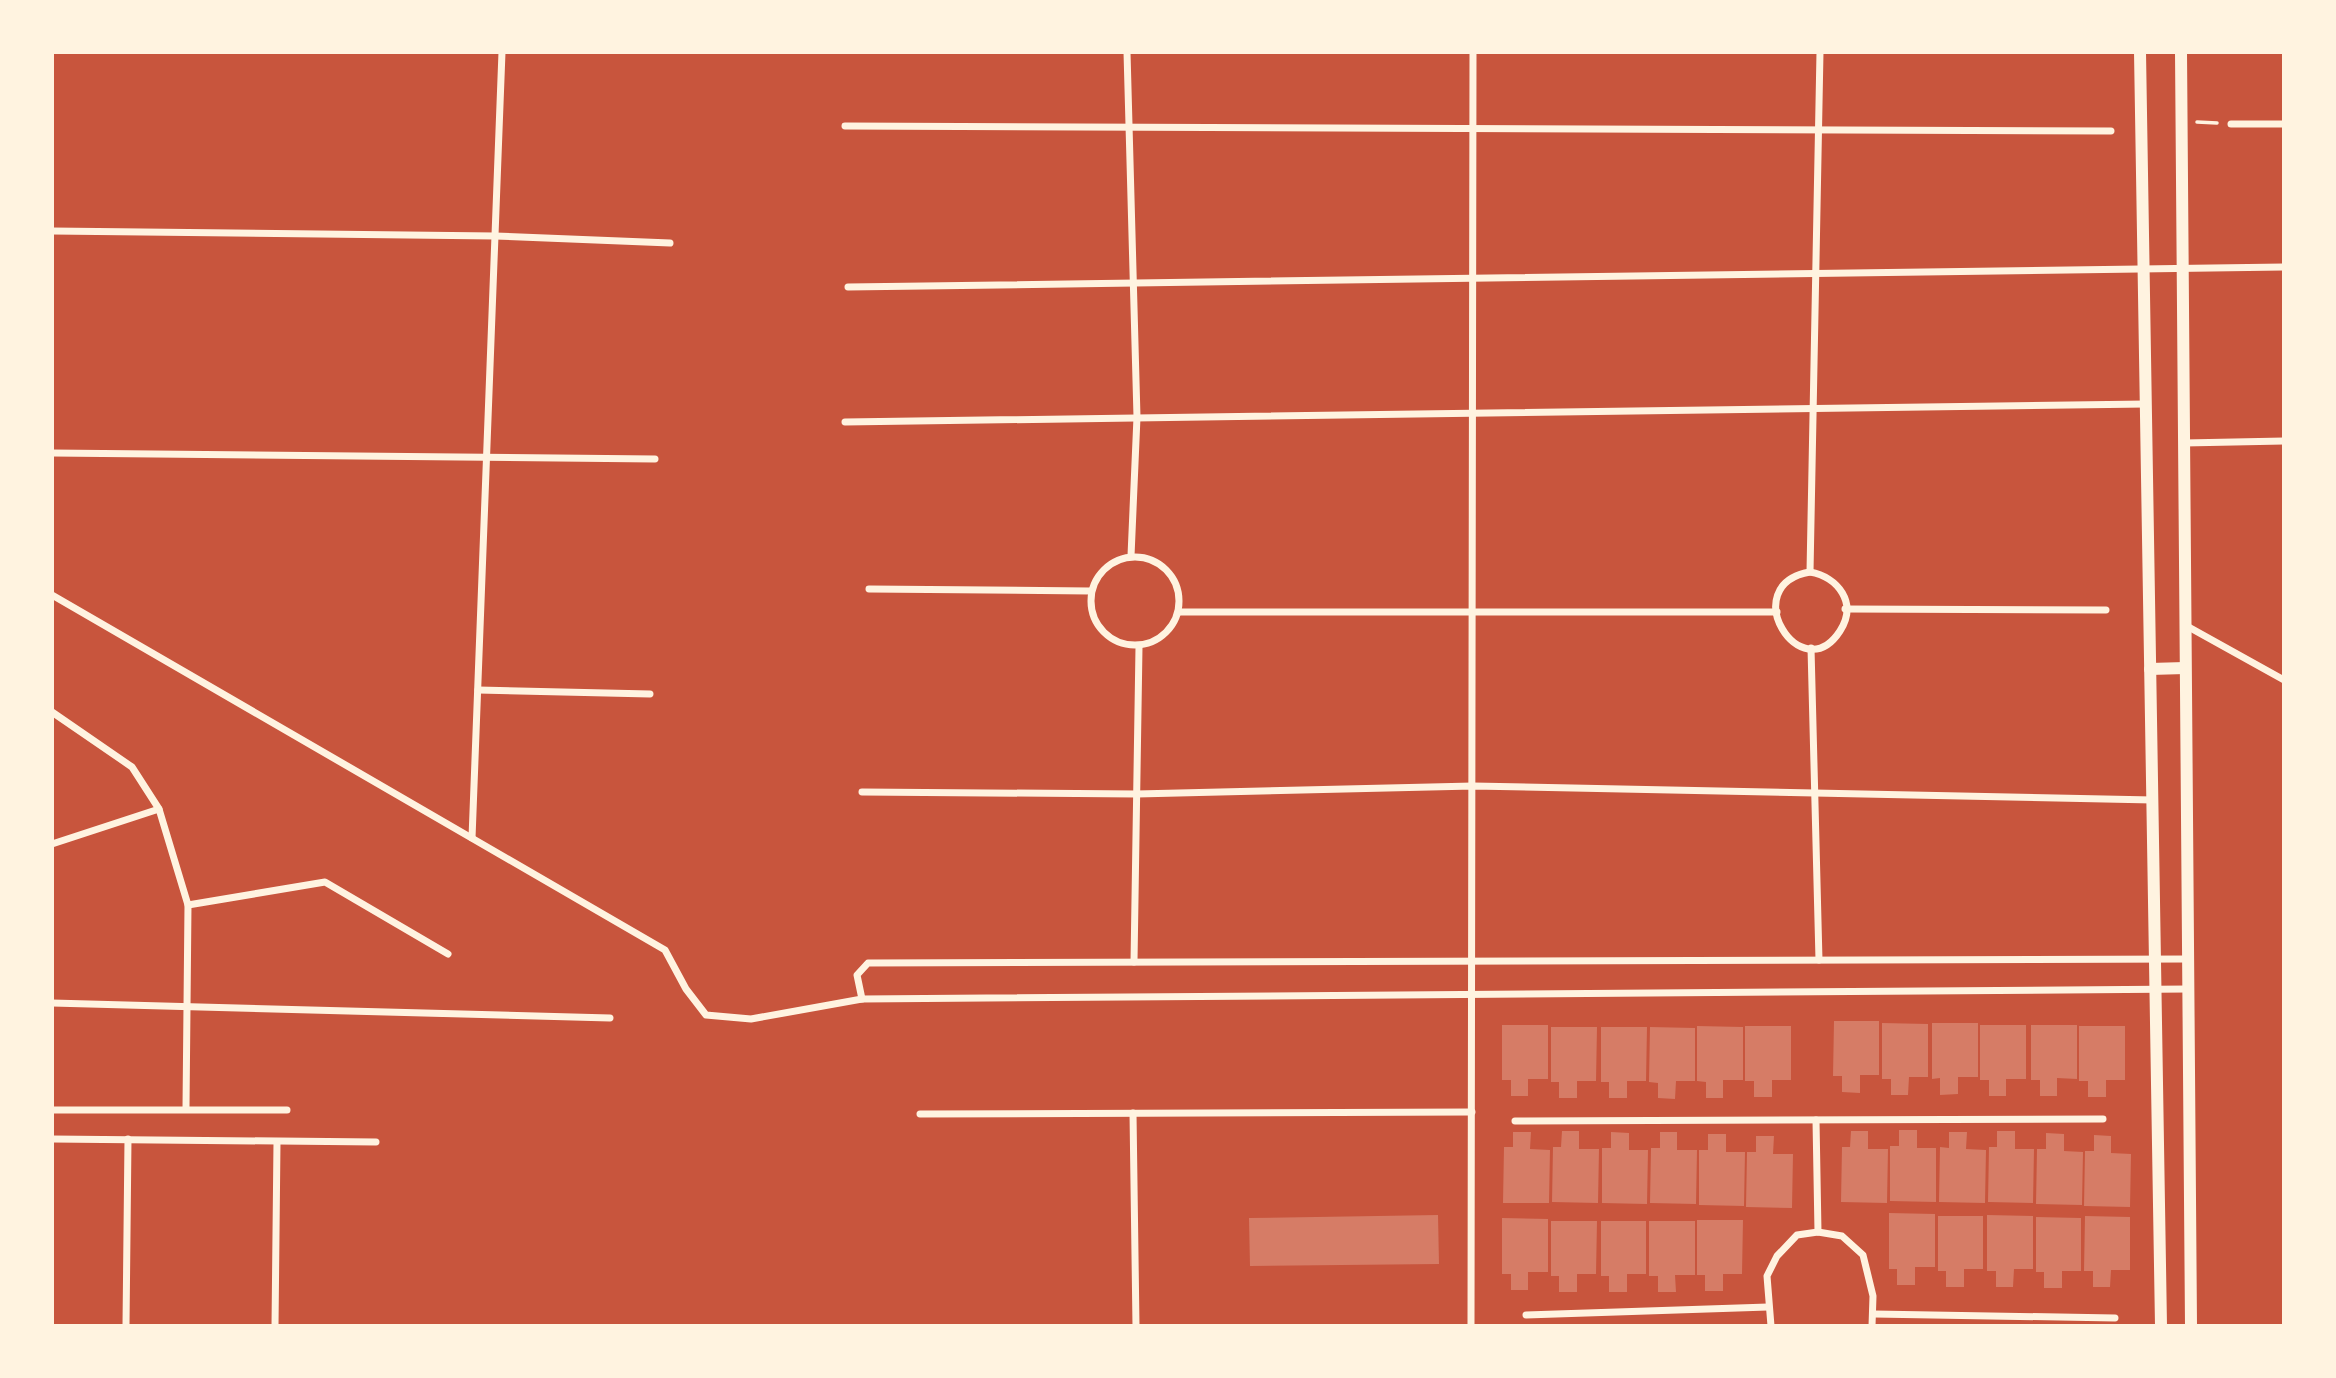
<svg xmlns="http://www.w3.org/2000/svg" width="2336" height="1378" font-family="Arial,sans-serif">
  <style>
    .building { fill: #d67c66 }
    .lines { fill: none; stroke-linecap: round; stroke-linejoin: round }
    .path { stroke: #fff3e0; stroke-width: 3.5 }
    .minor { stroke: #fff3e0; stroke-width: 7 }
    .tertiary { stroke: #fff3e0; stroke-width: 12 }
  </style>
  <rect width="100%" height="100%" fill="#c8553d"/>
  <g class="building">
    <path d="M 1834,1021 L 1879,1021 L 1879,1075 L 1860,1075 L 1860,1093 L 1842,1092 L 1842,1076 L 1833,1076 Z"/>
    <path d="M 1882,1023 L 1928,1024 L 1928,1077 L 1909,1077 L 1908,1095 L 1891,1095 L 1891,1079 L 1882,1079 Z"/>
    <path d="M 1932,1023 L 1978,1023 L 1978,1077 L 1958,1077 L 1958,1094 L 1940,1095 L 1940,1078 L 1932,1079 Z"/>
    <path d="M 1502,1025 L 1548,1025 L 1548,1079 L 1528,1079 L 1528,1096 L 1511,1096 L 1511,1080 L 1502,1080 Z"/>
    <path d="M 1980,1025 L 2026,1025 L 2026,1079 L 2006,1079 L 2006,1096 L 1989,1096 L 1989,1080 L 1980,1080 Z"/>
    <path d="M 2031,1025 L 2077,1025 L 2077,1079 L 2057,1078 L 2057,1096 L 2040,1096 L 2040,1080 L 2031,1080 Z"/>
    <path d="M 1697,1026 L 1743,1027 L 1743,1080 L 1723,1080 L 1723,1098 L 1706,1098 L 1706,1082 L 1697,1081 Z"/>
    <path d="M 1745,1026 L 1791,1026 L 1791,1080 L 1772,1080 L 1772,1097 L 1754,1097 L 1754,1081 L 1745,1081 Z"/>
    <path d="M 2079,1026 L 2125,1026 L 2125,1080 L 2106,1080 L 2106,1097 L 2088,1097 L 2088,1081 L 2079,1081 Z"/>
    <path d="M 1551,1027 L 1597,1027 L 1596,1081 L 1577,1081 L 1577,1098 L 1559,1098 L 1559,1082 L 1551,1082 Z"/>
    <path d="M 1601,1027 L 1647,1027 L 1646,1081 L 1627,1081 L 1627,1098 L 1609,1098 L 1609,1082 L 1601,1082 Z"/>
    <path d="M 1650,1027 L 1695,1028 L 1695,1081 L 1676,1081 L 1675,1099 L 1658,1098 L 1658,1083 L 1649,1082 Z"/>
    <path d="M 1899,1130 L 1917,1130 L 1917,1148 L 1936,1148 L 1936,1202 L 1890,1201 L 1890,1146 L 1899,1146 Z"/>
    <path d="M 1562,1131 L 1579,1131 L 1579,1149 L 1599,1149 L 1598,1203 L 1552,1202 L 1553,1147 L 1561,1147 Z"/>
    <path d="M 1851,1131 L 1868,1131 L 1868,1149 L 1888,1149 L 1887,1203 L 1841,1202 L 1842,1147 L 1850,1147 Z"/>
    <path d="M 1997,1131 L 2015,1131 L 2015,1149 L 2034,1149 L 2033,1203 L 1988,1202 L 1989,1147 L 1997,1147 Z"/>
    <path d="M 1513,1132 L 1531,1132 L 1530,1149 L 1550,1150 L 1549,1203 L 1503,1203 L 1504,1147 L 1513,1147 Z"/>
    <path d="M 1611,1132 L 1629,1133 L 1629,1150 L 1648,1150 L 1647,1204 L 1602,1203 L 1602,1148 L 1611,1148 Z"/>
    <path d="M 1660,1132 L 1677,1132 L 1677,1150 L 1697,1150 L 1696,1204 L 1650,1203 L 1651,1148 L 1660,1148 Z"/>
    <path d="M 1949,1132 L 1967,1132 L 1966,1149 L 1986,1150 L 1985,1203 L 1939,1202 L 1940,1147 L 1949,1148 Z"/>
    <path d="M 2046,1133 L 2064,1134 L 2064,1151 L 2083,1152 L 2082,1205 L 2036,1204 L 2037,1149 L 2046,1149 Z"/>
    <path d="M 1708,1134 L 1726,1134 L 1726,1152 L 1745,1152 L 1744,1206 L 1699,1205 L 1699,1150 L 1708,1150 Z"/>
    <path d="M 2094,1135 L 2111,1136 L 2111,1153 L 2131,1154 L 2130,1207 L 2084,1206 L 2085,1151 L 2094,1151 Z"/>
    <path d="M 1756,1136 L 1774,1136 L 1773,1154 L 1793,1154 L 1792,1208 L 1746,1207 L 1747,1152 L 1756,1152 Z"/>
    <path d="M 1889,1213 L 1935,1214 L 1935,1267 L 1915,1267 L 1915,1285 L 1897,1285 L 1897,1269 L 1889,1269 Z"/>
    <path d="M 1438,1215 L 1439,1264 L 1250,1266 L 1249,1218 Z"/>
    <path d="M 1987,1215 L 2033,1216 L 2033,1269 L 2014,1269 L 2013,1287 L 1996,1287 L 1996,1271 L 1987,1271 Z"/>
    <path d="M 1938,1216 L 1983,1216 L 1983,1269 L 1964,1269 L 1964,1287 L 1946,1287 L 1946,1271 L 1938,1271 Z"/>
    <path d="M 2085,1216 L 2130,1217 L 2130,1270 L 2111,1270 L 2110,1287 L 2093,1287 L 2093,1271 L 2084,1271 Z"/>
    <path d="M 2036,1217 L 2081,1218 L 2081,1271 L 2062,1271 L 2062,1288 L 2044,1288 L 2044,1272 L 2036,1272 Z"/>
    <path d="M 1502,1218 L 1548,1219 L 1548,1272 L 1528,1272 L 1528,1290 L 1511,1290 L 1511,1274 L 1502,1274 Z"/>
    <path d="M 1697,1220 L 1743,1220 L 1742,1274 L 1723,1274 L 1723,1291 L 1705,1291 L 1705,1275 L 1697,1275 Z"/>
    <path d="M 1551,1221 L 1597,1221 L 1596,1274 L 1577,1274 L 1577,1292 L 1559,1292 L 1559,1276 L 1551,1276 Z"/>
    <path d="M 1601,1221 L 1646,1221 L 1646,1274 L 1627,1274 L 1627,1292 L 1609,1292 L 1609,1276 L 1601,1276 Z"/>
    <path d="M 1649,1221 L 1695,1221 L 1695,1275 L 1675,1275 L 1676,1292 L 1658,1292 L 1658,1276 L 1649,1276 Z"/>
  </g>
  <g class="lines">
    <path class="path" d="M 2197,122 L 2217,123"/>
    <g class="minor">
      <path d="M 1127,52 L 1137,417 L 1131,556"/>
      <path d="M 2231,124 L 2284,124"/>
      <path d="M 845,126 L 2111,131"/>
      <path d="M 52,231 L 495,236 L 670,243"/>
      <path d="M 848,287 L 2284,267"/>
      <path d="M 845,422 L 2146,404"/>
      <path d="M 2184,443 L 2284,441"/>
      <path d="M 52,453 L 655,459"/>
      <circle cx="1135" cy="601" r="44"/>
      <path d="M 1810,572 L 1820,52"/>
      <path d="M 1810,572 C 1838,577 1858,603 1840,631 C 1801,691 1735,585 1810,572 Z"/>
      <path d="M 869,589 L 1090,591"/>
      <path d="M 52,595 L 665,950 L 686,989 L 706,1015 L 751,1019 L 862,999 L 2188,989"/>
      <path d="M 1845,609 L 2106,610"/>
      <path d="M 1179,612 L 1777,612"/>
      <path d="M 2185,625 L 2284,680"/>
      <path d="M 1811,648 L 1819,960"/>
      <path d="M 478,690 L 650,694"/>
      <path d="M 52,712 L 132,767 L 159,809 L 188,905 L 186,1108"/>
      <path d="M 862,792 L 1137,794 L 1473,786 L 2153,800"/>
      <path d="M 472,838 L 502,52"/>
      <path d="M 52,844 L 159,809"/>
      <path d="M 188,905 L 325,882 L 448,954"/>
      <path d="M 1134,962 L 1139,647"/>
      <path d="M 862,999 L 857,975 L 868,963 L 2188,959"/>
      <path d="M 52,1003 L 610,1018"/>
      <path d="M 52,1110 L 287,1110"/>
      <path d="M 1133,1113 L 1136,1326"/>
      <path d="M 920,1114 L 1472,1112"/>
      <path d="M 1816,1120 L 1818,1232"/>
      <path d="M 1515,1121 L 2103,1119"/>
      <path d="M 52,1139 L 376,1142"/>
      <path d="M 1874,1314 L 2115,1318"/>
      <path d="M 1526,1315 L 1768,1307"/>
      <path d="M 126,1326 L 128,1139"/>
      <path d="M 275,1326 L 277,1142"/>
      <path d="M 1471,1326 L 1473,52"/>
      <path d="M 1771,1326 L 1767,1276 L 1777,1256 L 1797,1235 L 1818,1232 L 1842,1236 L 1863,1255 L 1873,1296 L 1872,1326"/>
    </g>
    <g class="tertiary">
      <path d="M 2140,52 L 2161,1326"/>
      <path d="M 2181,52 L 2191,1326"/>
      <path d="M 2150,669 L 2185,668"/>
    </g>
  </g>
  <rect width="2336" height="1378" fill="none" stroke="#fff3e0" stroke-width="108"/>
</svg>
